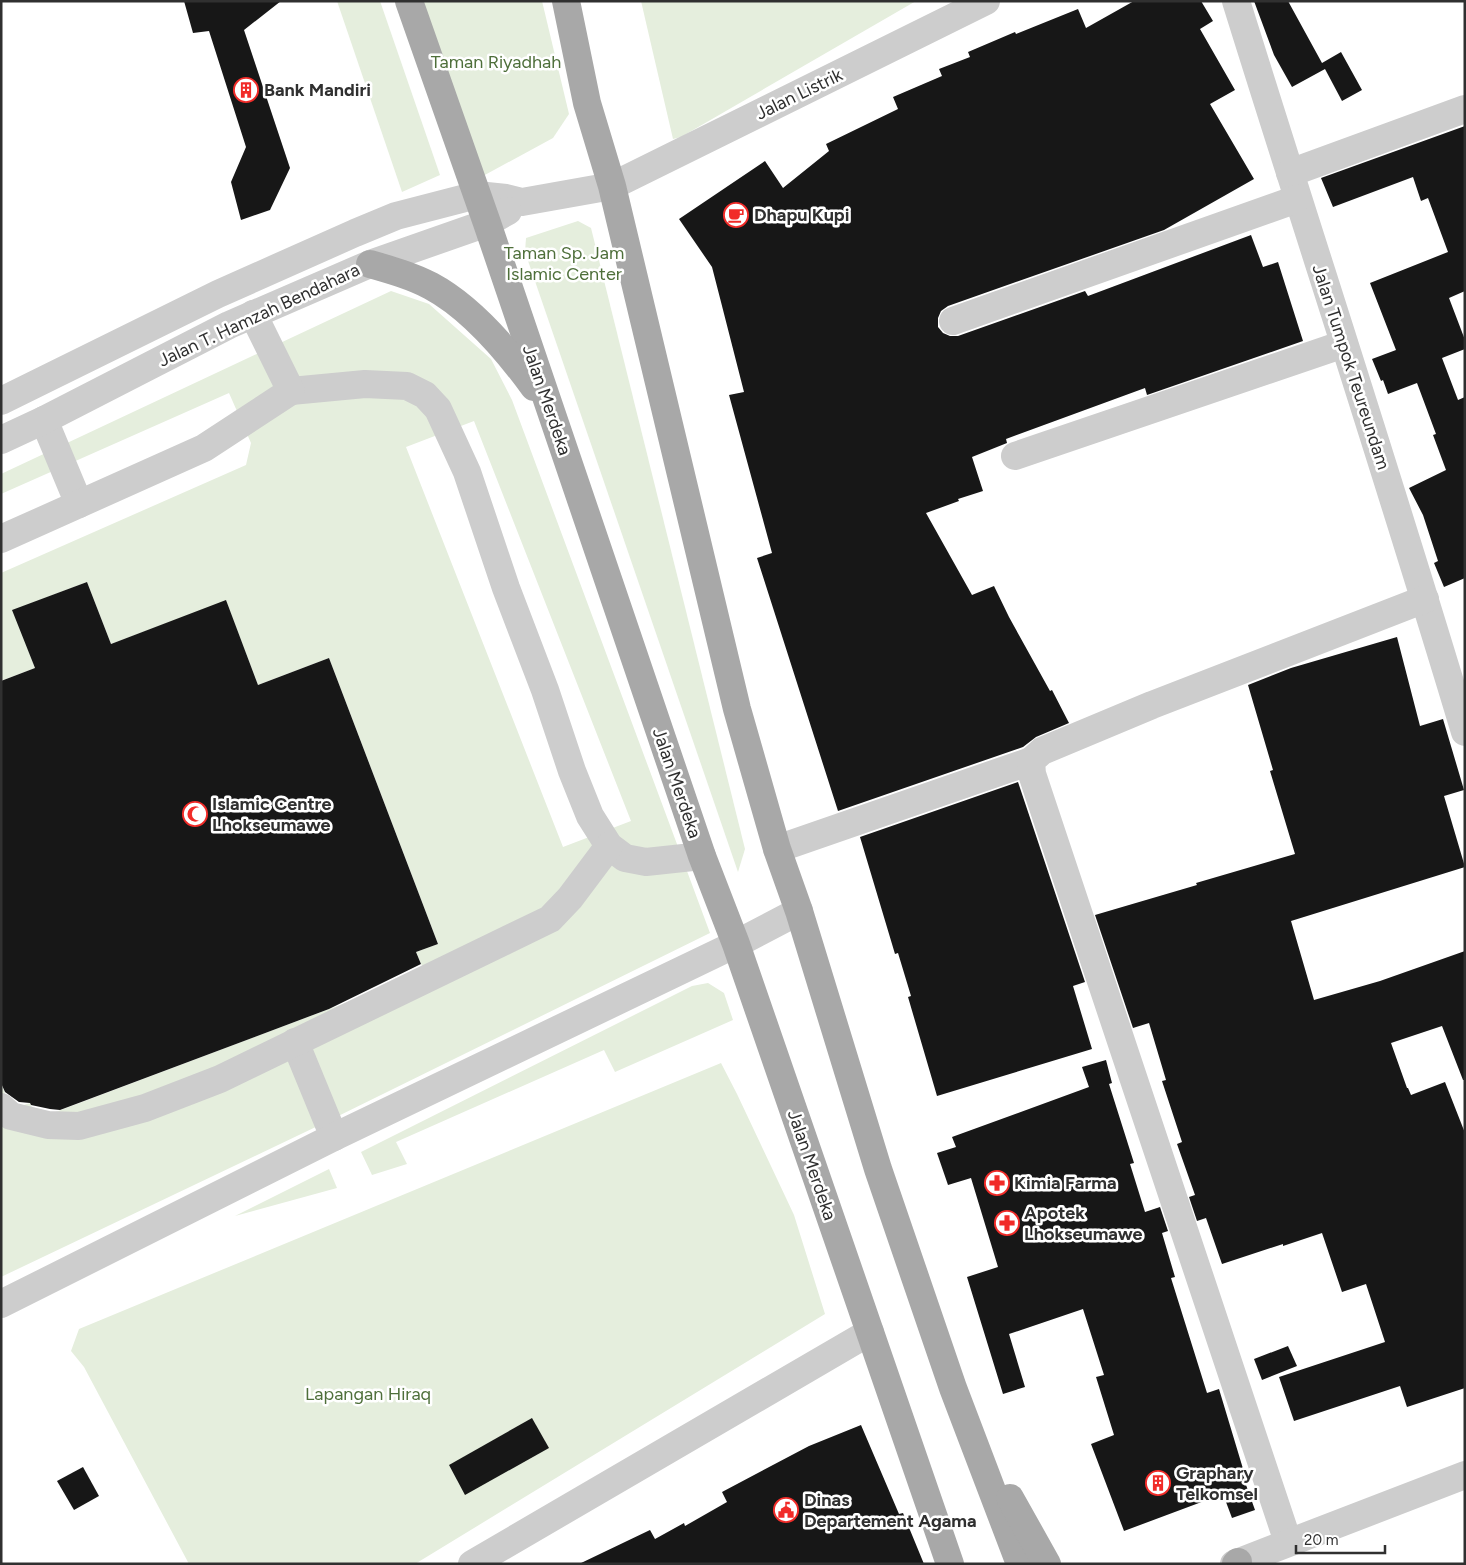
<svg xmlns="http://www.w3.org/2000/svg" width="1466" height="1565" font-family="Figtree,sans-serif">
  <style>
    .green { fill: #e5eedd; fill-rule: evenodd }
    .building { fill: #171717 }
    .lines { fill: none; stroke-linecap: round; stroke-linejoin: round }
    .minor { stroke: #cdcdcd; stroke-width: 28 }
    .major { stroke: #a8a8a8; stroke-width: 28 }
    .labels { text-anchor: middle; stroke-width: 5; stroke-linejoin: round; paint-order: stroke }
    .park-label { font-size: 18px; fill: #4e6f3a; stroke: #fff }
    .poi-label { font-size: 18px; font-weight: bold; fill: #303030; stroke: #fff; text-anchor: start }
    .street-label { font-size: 18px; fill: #303030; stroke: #fff }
  </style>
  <rect width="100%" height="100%" fill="#fff"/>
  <g class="green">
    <path d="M 337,1 L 380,1 L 440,175 L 402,192 Z"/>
    <path d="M 414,1 L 542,1 L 569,114 L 553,138 L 472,182 Z"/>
    <path d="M 641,1 L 916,1 L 681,137 L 673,139 Z"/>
    <path d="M 578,221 L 591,228 L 745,849 L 738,872 L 525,252 L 526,238 Z"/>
    <path d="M 391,291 L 429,304 L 491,359 L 512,400 L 710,933 L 322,1124 L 1,1277 L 1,1083 L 11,1109 L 30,1103 L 37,1119 L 425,973 L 416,952 L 438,944 L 329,658 L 258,685 L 226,601 L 111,644 L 87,582 L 13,610 L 35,668 L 1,681 L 1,573 L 246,465 L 251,443 L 229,393 L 1,494 L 1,474 ZM 474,421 L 631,821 L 563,847 L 406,447 Z"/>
    <path d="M 708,983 L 724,993 L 733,1020 L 615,1072 L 604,1050 L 396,1142 L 407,1164 L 372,1175 L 361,1152 L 692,986 Z"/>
    <path d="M 721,1063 L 737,1094 L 794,1215 L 825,1314 L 415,1564 L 189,1564 L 84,1367 L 71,1351 L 79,1329 Z"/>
    <path d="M 329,1169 L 337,1188 L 235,1216 Z"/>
  </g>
  <g class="building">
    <path d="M 184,1 L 281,1 L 244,30 L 290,168 L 270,210 L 241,220 L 231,182 L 246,147 L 209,31 L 193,33 Z"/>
    <path d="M 1134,1 L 1201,1 L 1213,21 L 1200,29 L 1235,90 L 1210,104 L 1254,179 L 1164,230 L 948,306 L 941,311 L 938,318 L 938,327 L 943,333 L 950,336 L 958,336 L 1085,291 L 1088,296 L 1251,235 L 1263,267 L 1278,262 L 1303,341 L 1147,395 L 1145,388 L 1006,439 L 1007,443 L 972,457 L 983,491 L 958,499 L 959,501 L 926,513 L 972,595 L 994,586 L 1009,617 L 1050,691 L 1052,690 L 1069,723 L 1036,737 L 1023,747 L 838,811 L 757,558 L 772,553 L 729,395 L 744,392 L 721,302 L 712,267 L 679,219 L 765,161 L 783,188 L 829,151 L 826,144 L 898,109 L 893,97 L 942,76 L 939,69 L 970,57 L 968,52 L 1015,32 L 1016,34 L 1078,9 L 1086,28 Z"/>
    <path d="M 1254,1 L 1288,1 L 1322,63 L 1341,52 L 1362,90 L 1342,101 L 1325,69 L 1292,87 L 1274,55 Z"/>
    <path d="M 1465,126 L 1465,291 L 1449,298 L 1465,340 L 1465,349 L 1442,358 L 1458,400 L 1465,397 L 1465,578 L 1444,587 L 1434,563 L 1438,561 L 1423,515 L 1409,488 L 1446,470 L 1433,435 L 1436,434 L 1417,383 L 1388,394 L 1383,380 L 1381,381 L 1372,359 L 1396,350 L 1370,283 L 1448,252 L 1428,198 L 1421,201 L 1413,177 L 1333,207 L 1321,178 Z"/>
    <path d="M 87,582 L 111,644 L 226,600 L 258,685 L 329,658 L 438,944 L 416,952 L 421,964 L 329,1009 L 60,1110 L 50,1109 L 31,1105 L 30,1103 L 19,1102 L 5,1092 L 1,1083 L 1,681 L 35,668 L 12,610 Z"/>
    <path d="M 1397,637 L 1420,726 L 1443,719 L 1464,790 L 1444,796 L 1465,867 L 1291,921 L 1314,1000 L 1380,981 L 1465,951 L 1465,1080 L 1463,1080 L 1442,1026 L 1391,1043 L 1407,1088 L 1408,1088 L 1411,1095 L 1445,1082 L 1465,1133 L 1465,1388 L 1407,1407 L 1400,1386 L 1294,1421 L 1279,1377 L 1385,1342 L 1366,1284 L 1342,1292 L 1322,1233 L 1283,1246 L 1283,1244 L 1222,1264 L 1206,1218 L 1197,1221 L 1189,1197 L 1195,1195 L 1177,1144 L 1182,1142 L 1162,1081 L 1166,1080 L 1149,1023 L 1133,1028 L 1095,915 L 1197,885 L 1196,883 L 1295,854 L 1270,771 L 1273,770 L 1248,685 L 1291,668 Z"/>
    <path d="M 1018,782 L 1085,982 L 1073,986 L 1092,1049 L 937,1096 L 908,997 L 911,996 L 898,953 L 895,954 L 860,837 Z"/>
    <path d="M 1106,1060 L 1112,1083 L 1109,1084 L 1134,1163 L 1130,1164 L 1145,1212 L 1160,1207 L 1168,1231 L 1162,1233 L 1175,1277 L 1171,1278 L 1207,1393 L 1219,1389 L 1247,1482 L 1245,1482 L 1255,1510 L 1232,1518 L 1223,1494 L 1124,1531 L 1091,1444 L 1114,1435 L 1096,1377 L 1104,1375 L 1083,1309 L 1009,1334 L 1025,1387 L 1003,1394 L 967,1277 L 998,1267 L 971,1178 L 948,1185 L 937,1153 L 956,1147 L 952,1137 L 1089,1087 L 1082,1067 Z"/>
    <path d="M 1288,1346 L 1297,1366 L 1262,1380 L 1254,1359 Z"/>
    <path d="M 532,1418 L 549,1448 L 465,1495 L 449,1465 Z"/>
    <path d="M 861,1425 L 899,1514 L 903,1513 L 924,1564 L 579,1564 L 650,1530 L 655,1539 L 684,1523 L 685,1526 L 727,1502 L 722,1492 L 809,1446 Z"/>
    <path d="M 83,1467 L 99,1496 L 74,1510 L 57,1481 Z"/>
  </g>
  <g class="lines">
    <g class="minor">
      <path d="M 1236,1 C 1312,245 1392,488 1465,732"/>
      <path d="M 1290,173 L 1465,109"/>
      <path d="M 953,321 L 1297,199"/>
      <path d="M 291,391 L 365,384 L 407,386 L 425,395 L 438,409 L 467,472 L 506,588 L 545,690 L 572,771 L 590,816 L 609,846 L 625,858 L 646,862 L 702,856"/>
      <path d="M 1,401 L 218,294 L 355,233 L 396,216 L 477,195 L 506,198 L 522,202 L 612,186 L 986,1"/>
      <path d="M 44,420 L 79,504"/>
      <path d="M 1,440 L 44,420 L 229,325 L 370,264 L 487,223 L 508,211"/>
      <path d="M 1015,456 L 1344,344"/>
      <path d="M 1,539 L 204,448 L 291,391 L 253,314"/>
      <path d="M 777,849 L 1031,761"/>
      <path d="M 295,1042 L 334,1137"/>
      <path d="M 1,1107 L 11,1116 L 48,1125 L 79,1126 L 145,1108 L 220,1079 L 550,919 L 570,898 L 609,846"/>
      <path d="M 1,1304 L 334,1137 L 736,944 L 799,911"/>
      <path d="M 1288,1542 L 1032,774 L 1031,761 L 1042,751 L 1152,705 L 1425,599"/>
      <path d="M 472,1564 L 870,1332"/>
      <path d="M 1234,1564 L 1465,1475"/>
    </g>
    <g class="major">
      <path d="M 409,1 L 487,223 L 702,856 L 736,944 L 950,1564"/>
      <path d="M 566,1 L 587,103 L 612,186 L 737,709 L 777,849 L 799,911 L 878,1169 L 953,1388 L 1020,1564"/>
      <path d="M 370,264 C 391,270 412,276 431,286 C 472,308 507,350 534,387"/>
      <path d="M 1010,1498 L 1047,1564"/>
      <path d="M 1236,1564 L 1238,1562"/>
    </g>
  </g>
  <defs>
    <symbol id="building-ring" viewBox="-11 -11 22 22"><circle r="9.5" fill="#fff" stroke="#f12b28" stroke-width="1.5"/><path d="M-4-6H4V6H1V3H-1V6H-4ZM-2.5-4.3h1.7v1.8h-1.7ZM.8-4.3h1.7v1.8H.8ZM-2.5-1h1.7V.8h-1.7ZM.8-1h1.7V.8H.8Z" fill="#f12b28"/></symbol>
    <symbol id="cafe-ring" viewBox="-11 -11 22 22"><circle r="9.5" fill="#fff" stroke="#f12b28" stroke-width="1.5"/><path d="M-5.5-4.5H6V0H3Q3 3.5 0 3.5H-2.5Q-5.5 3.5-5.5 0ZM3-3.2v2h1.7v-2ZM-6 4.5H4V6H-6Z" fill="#f12b28"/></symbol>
    <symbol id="mosque-ring" viewBox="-11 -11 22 22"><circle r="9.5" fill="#fff" stroke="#f12b28" stroke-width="1.5"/><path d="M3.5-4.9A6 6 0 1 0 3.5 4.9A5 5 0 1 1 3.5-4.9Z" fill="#f12b28"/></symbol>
    <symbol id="pharmacy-ring" viewBox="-11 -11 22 22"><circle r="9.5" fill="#fff" stroke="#f12b28" stroke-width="1.5"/><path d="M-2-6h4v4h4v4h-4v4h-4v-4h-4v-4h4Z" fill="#f12b28"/></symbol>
    <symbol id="civic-ring" viewBox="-11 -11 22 22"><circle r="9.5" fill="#fff" stroke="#f12b28" stroke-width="1.5"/><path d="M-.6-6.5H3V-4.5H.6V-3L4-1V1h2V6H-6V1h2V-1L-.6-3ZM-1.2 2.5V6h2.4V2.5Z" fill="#f12b28"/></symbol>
  </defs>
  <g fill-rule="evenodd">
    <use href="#building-ring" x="232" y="76" width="28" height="28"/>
    <use href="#cafe-ring" x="722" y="201" width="28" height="28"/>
    <use href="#mosque-ring" x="181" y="800" width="28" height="28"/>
    <use href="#pharmacy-ring" x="983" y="1169" width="28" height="28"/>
    <use href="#pharmacy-ring" x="993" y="1209" width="28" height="28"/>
    <use href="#building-ring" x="1144" y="1469" width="28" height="28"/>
    <use href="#civic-ring" x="772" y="1496" width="28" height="28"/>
  </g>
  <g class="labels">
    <g class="park-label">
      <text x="496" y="68">Taman Riyadhah</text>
      <text x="564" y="259">Taman Sp. Jam<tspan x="564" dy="21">Islamic Center</tspan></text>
      <text x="368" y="1400">Lapangan Hiraq</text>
    </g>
    <g class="poi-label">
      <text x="264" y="96">Bank Mandiri</text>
      <text x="754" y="221">Dhapu Kupi</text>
      <text x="212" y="810">Islamic Centre<tspan x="212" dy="21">Lhokseumawe</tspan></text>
      <text x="1014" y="1189">Kimia Farma</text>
      <text x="1024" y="1219">Apotek<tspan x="1024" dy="21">Lhokseumawe</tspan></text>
      <text x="1176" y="1479">Graphary<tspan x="1176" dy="21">Telkomsel</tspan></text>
      <text x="804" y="1506">Dinas<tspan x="804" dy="21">Departement Agama</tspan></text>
    </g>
    <g class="street-label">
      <text transform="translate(799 94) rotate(-26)" y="6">Jalan Listrik</text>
      <text transform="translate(259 315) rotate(-25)" y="6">Jalan T. Hamzah Bendahara</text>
      <text transform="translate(1351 367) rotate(72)" y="6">Jalan Tumpok Teureundam</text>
      <text transform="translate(547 400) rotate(71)" y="6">Jalan Merdeka</text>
      <text transform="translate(677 783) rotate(71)" y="6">Jalan Merdeka</text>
      <text transform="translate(812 1165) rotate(71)" y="6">Jalan Merdeka</text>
    </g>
  </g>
  <rect width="1466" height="1565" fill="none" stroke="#303030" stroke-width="5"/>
  <path d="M1296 1545v8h89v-8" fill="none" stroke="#303030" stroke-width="2.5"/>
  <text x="1304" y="1545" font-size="15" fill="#303030" stroke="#ffffff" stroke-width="4" paint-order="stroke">20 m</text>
</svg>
